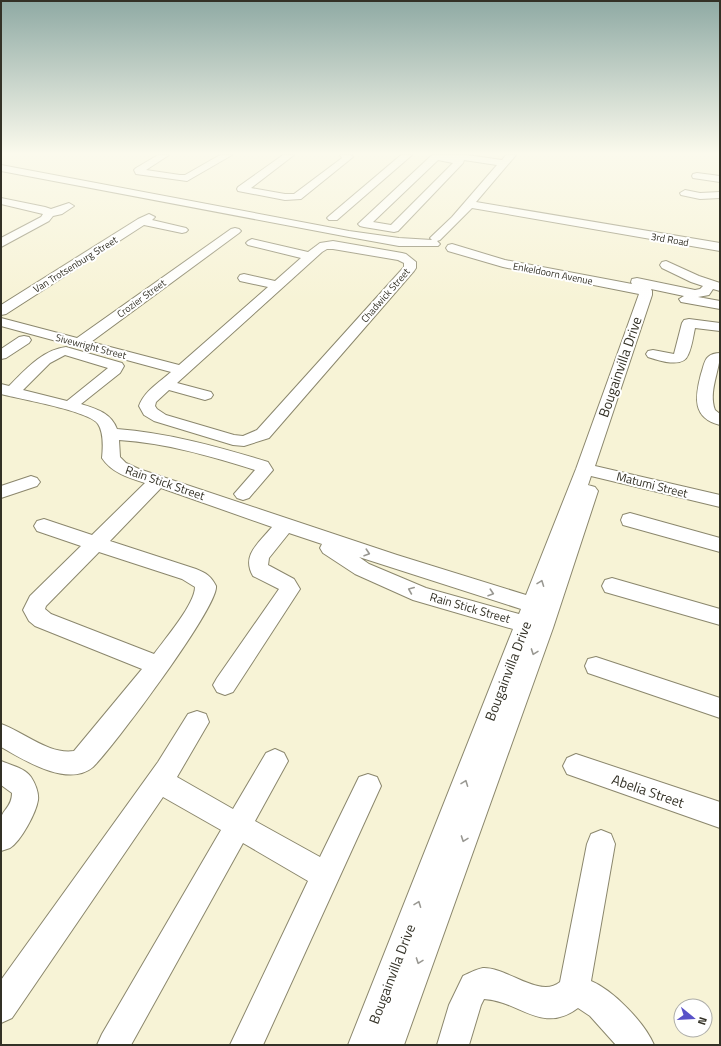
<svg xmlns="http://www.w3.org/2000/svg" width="721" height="1046" font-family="'Titillium Web',sans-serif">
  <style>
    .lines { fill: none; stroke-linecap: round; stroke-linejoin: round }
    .minor-casing { stroke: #8b876d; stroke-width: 2 }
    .minor { fill: #fff; fill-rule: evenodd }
    .oneway { stroke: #999892 }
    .labels { text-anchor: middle; stroke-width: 4; stroke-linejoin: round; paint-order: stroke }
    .far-street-label { font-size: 10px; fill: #333126; stroke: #fff }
    .street-label { font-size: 12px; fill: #333126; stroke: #fff }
    .near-street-label { font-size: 14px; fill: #333126; stroke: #fff }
  </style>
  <rect width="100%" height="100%" fill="#f7f3d6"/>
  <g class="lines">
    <defs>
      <g id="minor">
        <path d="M 158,155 L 169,155 L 146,170 L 180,175 L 185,175 L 220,155 L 232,155 L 187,181 L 136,174 L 134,170 L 136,168 Z"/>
        <path d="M 283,155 L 294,155 L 251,188 L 285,194 L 294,194 L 342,158 L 340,155 L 351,155 L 353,157 L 301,199 L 285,200 L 238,191 L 237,189 L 238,187 Z"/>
        <path d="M 401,155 L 412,155 L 337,220 L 329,220 L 327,218 L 329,216 Z"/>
        <path d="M 432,155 L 467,155 L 502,160 L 506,155 L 516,155 L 476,202 L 720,243 L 720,251 L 472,208 L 440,240 L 437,241 L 440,244 L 438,246 L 399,246 L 349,237 L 1,171 L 1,165 L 349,231 L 399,238 L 432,240 L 430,238 L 432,236 L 452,217 L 497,165 L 464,160 L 463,163 L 398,231 L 394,232 L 364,227 L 360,226 L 358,224 ZM 438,160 L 453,163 L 391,225 L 373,222 Z"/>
        <path d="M 697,173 L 720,176 L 720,182 L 693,178 L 692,176 L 693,174 Z"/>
        <path d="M 685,190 L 700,193 L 720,192 L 720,198 L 700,199 L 681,195 L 680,193 Z"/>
        <path d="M 1,198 L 45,207 L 51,209 L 69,203 L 74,206 L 62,214 L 53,216 L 49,221 L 1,247 L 1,238 L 41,217 L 43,214 L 1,204 Z"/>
        <path d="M 149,214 L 155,217 L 152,220 L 186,228 L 188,230 L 186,232 L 182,233 L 144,225 L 6,314 L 1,315 L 1,305 L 138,219 Z"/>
        <path d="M 235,228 L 239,229 L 241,231 L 239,233 L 91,342 L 179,365 L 268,287 L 240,281 L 238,278 L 240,275 L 244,274 L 275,281 L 301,258 L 248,245 L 246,243 L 248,241 L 252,239 L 308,252 L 320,243 L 333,241 L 402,253 L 406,254 L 416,262 L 416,268 L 414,271 L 269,438 L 244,446 L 233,445 L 154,421 L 144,415 L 139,406 C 144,391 160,382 171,372 L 1,326 L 1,318 L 77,338 L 231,229 ZM 327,249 L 333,249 L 398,260 L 404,263 L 404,267 L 257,430 L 243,436 L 234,435 L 166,415 L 157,409 L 155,406 L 156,402 L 169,390 L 205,400 L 211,398 L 213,395 L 211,392 L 177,383 L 322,252 Z"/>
        <path d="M 452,244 L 505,260 L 632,284 L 631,282 L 632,279 L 637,278 L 695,290 L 700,289 L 703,286 L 691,282 L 662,268 L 660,265 L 662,262 L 666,261 L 699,276 L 720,283 L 720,291 L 713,289 L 709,295 L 698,297 L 720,301 L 720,309 L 681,302 L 679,299 L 684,296 L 651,289 L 652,291 L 652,295 L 595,466 L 720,495 L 720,507 L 591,476 L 588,485 L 595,487 L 598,491 L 553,628 L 404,1045 L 348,1045 L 513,629 L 413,600 L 355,574 L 323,553 L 320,548 L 322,544 L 289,533 L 269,558 L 268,565 L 294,579 L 300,589 L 233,692 L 225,695 L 217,692 L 213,685 L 217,678 L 279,589 L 253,576 C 241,555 259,543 272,527 L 161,488 L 110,541 L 196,569 C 206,573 211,576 216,586 C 219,606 112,749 93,767 C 68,788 24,760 1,747 L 1,724 C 24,732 49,755 74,751 L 142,669 L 35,626 L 29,621 L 23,610 L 30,596 L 81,546 L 37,531 L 34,526 L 37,521 L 44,519 L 92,535 L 145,483 C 129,478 112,473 102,458 C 103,448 104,433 98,424 C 90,411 19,399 1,394 L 1,384 L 9,386 C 25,370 42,350 66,347 L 122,363 L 124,366 L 120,373 L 81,404 C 97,409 111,413 117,429 C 169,433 219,447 268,462 L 273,470 L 249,498 L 243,500 L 237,498 L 234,494 L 255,470 C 210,456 166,443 119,440 L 120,457 L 126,463 L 139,469 L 397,555 L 526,595 L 576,469 L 639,294 L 503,267 L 448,251 L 446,248 L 448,245 ZM 65,355 L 108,368 L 67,401 L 23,390 L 50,363 ZM 99,552 L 182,579 L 195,587 C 195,604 165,639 154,654 L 51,614 L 45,609 L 46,606 ZM 359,557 L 521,609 L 519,614 L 426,588 L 369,564 Z"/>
        <path d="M 689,319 L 720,323 L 720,331 L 695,328 C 693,337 692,347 688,355 C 683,369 657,360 648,357 L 646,354 L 648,351 L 653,350 L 674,354 L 682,323 L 684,320 Z"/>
        <path d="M 24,336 L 29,337 L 31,340 L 29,343 L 6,358 L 1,359 L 1,349 L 19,337 Z"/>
        <path d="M 720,353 C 720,371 708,391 715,410 L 720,414 L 720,425 C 692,418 695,397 701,374 C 703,369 704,360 708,357 C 711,354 716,353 720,353 Z"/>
        <path d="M 31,476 L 37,478 L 40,482 L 37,486 L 1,498 L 1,486 Z"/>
        <path d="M 630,513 L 720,538 L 720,552 L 623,525 L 621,520 L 623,515 Z"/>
        <path d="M 612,578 L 720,609 L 720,625 L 605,592 L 602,586 L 605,580 Z"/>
        <path d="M 596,657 L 720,698 L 720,718 L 588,673 L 585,666 L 588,659 Z"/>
        <path d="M 197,711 L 206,714 L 209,722 L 177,777 L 233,809 L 266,753 L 275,749 L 284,753 L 288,761 L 255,821 L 320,857 L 359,777 L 368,774 L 377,777 L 381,786 L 263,1045 L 230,1045 L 308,881 L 243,843 L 131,1045 L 97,1045 L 102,1034 L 221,830 L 163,797 L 12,1018 L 1,1023 L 1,980 L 158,762 L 188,714 Z"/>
        <path d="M 576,754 L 720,802 L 720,828 L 567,774 L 563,766 L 567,758 Z"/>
        <path d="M 1,761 C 10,765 25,768 31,777 C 35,783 39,793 38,800 C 36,813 21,841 10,848 C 7,849 4,850 1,851 C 1,841 0,829 1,819 C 2,810 12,807 12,793 L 1,785 Z"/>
        <path d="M 601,830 L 611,834 L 615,844 L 591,981 C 613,990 645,1023 654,1045 L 616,1045 L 590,1016 L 578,1008 C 542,1035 520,1001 484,999 L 481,1005 L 469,1045 L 437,1045 L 449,1005 L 463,976 C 469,973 477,969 483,968 C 507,967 540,999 560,982 L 587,844 L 591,834 Z"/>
      </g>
    </defs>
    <use href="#minor" class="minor-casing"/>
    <use href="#minor" class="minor"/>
  </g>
  <defs><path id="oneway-chevron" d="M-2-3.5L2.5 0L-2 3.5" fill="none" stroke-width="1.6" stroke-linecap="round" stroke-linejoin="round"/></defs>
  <g class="oneway">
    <use href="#oneway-chevron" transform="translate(367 553) rotate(18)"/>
    <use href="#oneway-chevron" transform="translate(541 583) rotate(-69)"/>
    <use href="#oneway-chevron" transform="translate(411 590) rotate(-157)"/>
    <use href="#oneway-chevron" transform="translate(491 593) rotate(18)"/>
    <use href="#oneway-chevron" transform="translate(534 652) rotate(110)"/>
    <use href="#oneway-chevron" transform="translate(465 783) rotate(-69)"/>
    <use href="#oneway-chevron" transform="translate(464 839) rotate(110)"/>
    <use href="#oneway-chevron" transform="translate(418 904) rotate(-69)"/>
    <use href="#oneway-chevron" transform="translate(419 961) rotate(110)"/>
  </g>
  <linearGradient id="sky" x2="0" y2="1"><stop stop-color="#8faaa4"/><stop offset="0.51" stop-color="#fbfaed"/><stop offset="1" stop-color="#fbfaed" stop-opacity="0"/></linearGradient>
  <rect width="721" height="301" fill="url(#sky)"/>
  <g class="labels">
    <g class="far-street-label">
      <text transform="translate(670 239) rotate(10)" y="4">3rd Road</text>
      <text transform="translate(75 264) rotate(-32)" y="4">Van Trotsenburg Street</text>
      <text transform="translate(553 273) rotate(11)" y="4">Enkeldoorn Avenue</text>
      <text transform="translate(385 295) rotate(-49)" y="4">Chadwick Street</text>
      <text transform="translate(141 298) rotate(-36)" y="4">Crozier Street</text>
      <text transform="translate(91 346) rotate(15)" y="4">Sivewright Street</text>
    </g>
    <g class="street-label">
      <text transform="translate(165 483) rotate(19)" y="4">Rain Stick Street</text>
      <text transform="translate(652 485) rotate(14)" y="4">Matumi Street</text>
      <text transform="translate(470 608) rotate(16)" y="4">Rain Stick Street</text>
    </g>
    <g class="near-street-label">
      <text transform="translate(620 367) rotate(-71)" y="5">Bougainvilla Drive</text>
      <text transform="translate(508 671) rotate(-69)" y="5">Bougainvilla Drive</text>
      <text transform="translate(648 791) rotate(19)" y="5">Abelia Street</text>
      <text transform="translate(392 974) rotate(-69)" y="5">Bougainvilla Drive</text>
    </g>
  </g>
  <rect width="721" height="1046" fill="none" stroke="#333126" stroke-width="4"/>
  <g transform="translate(693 1018) rotate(108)"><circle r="19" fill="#ffffff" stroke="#adada8"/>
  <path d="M0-3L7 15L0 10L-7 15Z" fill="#5851c8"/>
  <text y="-6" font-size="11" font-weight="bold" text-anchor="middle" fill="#333126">N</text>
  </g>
</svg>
